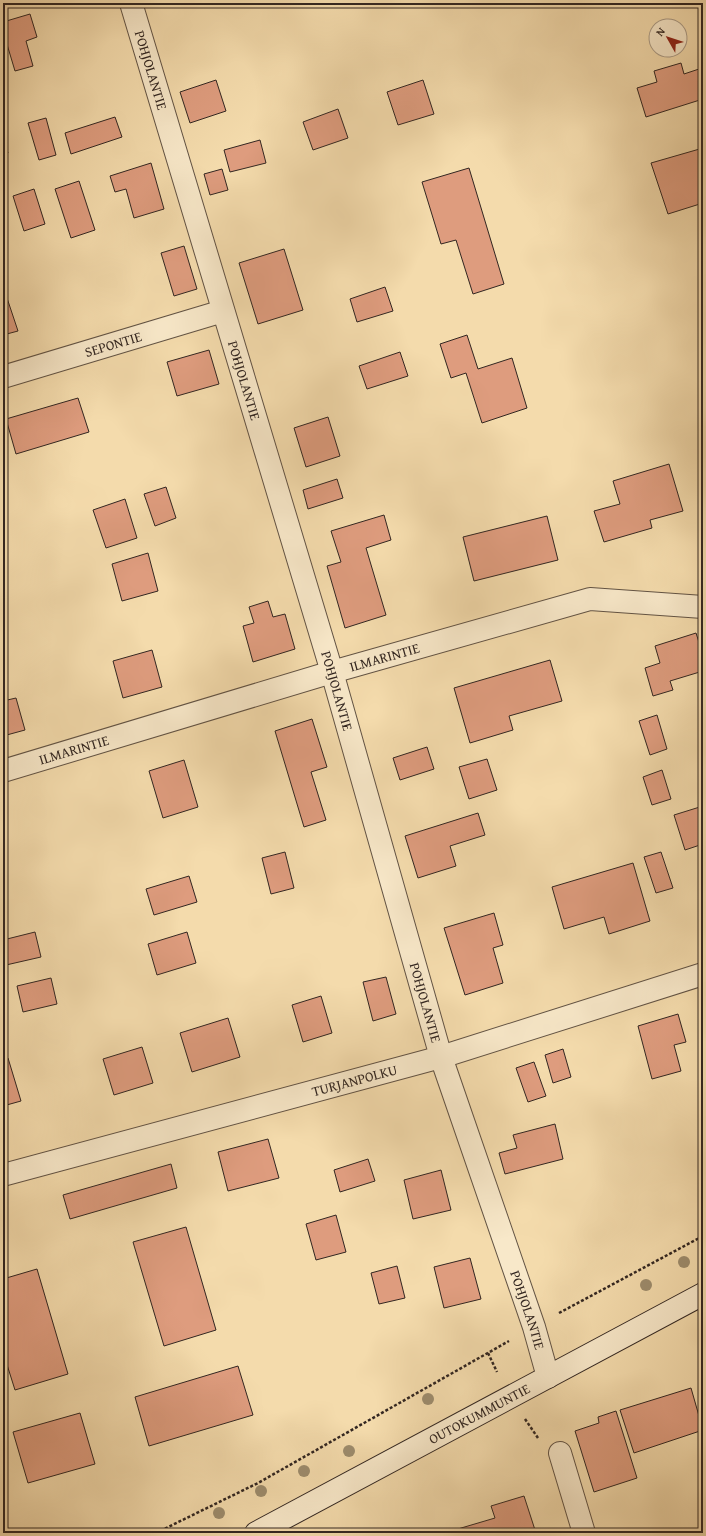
<svg xmlns="http://www.w3.org/2000/svg" width="706" height="1536" font-family="'Gentium Book Plus',serif">
  <style>
    .building { fill: #de9c7e; stroke: #322621 }
    .lines { fill: none; stroke-linecap: round; stroke-linejoin: round }
    .street-casing { stroke: #625344; stroke-width: 24 }
    .secondary-casing { stroke: #322621; stroke-width: 24 }
    .path { stroke: #322621; stroke-width: 2.5; stroke-dasharray: 3 2; stroke-linecap: butt }
    .street { stroke: #f8e8c9; stroke-width: 22 }
    .secondary { stroke: #f8e8c9; stroke-width: 22 }
    .tree { fill: #9d8c6d }
    .labels { text-anchor: middle; stroke-width: 4; stroke-linejoin: round; paint-order: stroke }
    .street-label { font-size: 14px; fill: #322621; stroke: #f8e8c9 }
  </style>
  <rect width="100%" height="100%" fill="#f4dbac"/>
  <filter id="stains"><feTurbulence type="fractalNoise" baseFrequency=".005" numOctaves="4"/><feColorMatrix values="0 0 0 0 .2 0 0 0 0 .09 0 0 0 0 .02 0 0 0 .5 -.17"/></filter>
  <radialGradient id="worn" r=".72"><stop offset=".6" stop-color="#630" stop-opacity="0"/><stop offset="1" stop-color="#630" stop-opacity=".3"/></radialGradient>
  <g class="building">
    <path d="M 30,14 L 37,37 L 26,41 L 33,66 L 15,71 L 3,31 L 3,22 Z"/>
    <path d="M 681,63 L 684,74 L 702,68 L 703,99 L 646,117 L 637,88 L 657,82 L 654,71 Z"/>
    <path d="M 216,80 L 226,111 L 190,123 L 180,92 Z"/>
    <path d="M 423,80 L 434,114 L 398,125 L 387,92 Z"/>
    <path d="M 338,109 L 348,138 L 313,150 L 303,122 Z"/>
    <path d="M 115,117 L 122,137 L 71,154 L 65,133 Z"/>
    <path d="M 46,118 L 56,155 L 39,160 L 28,123 Z"/>
    <path d="M 3,137 L 8,153 L 3,155 Z"/>
    <path d="M 260,140 L 266,163 L 230,172 L 224,150 Z"/>
    <path d="M 703,148 L 703,203 L 668,214 L 651,163 Z"/>
    <path d="M 151,163 L 164,209 L 134,218 L 126,189 L 115,192 L 110,176 Z"/>
    <path d="M 469,168 L 504,284 L 473,294 L 456,240 L 441,244 L 422,182 Z"/>
    <path d="M 222,169 L 228,190 L 210,195 L 204,174 Z"/>
    <path d="M 79,181 L 95,230 L 71,238 L 55,189 Z"/>
    <path d="M 34,189 L 45,224 L 24,231 L 13,196 Z"/>
    <path d="M 184,246 L 197,289 L 174,296 L 161,253 Z"/>
    <path d="M 284,249 L 303,310 L 258,324 L 239,263 Z"/>
    <path d="M 385,287 L 393,311 L 357,322 L 350,299 Z"/>
    <path d="M 6,295 L 18,331 L 3,335 L 3,296 Z"/>
    <path d="M 467,335 L 478,369 L 512,358 L 527,408 L 482,423 L 466,373 L 451,378 L 440,344 Z"/>
    <path d="M 209,350 L 219,384 L 177,396 L 167,362 Z"/>
    <path d="M 400,352 L 408,376 L 367,389 L 359,366 Z"/>
    <path d="M 78,398 L 89,432 L 16,454 L 6,419 Z"/>
    <path d="M 328,417 L 340,456 L 306,467 L 294,428 Z"/>
    <path d="M 669,464 L 683,511 L 650,520 L 652,528 L 604,542 L 594,511 L 620,504 L 613,481 Z"/>
    <path d="M 337,479 L 343,498 L 308,509 L 303,490 Z"/>
    <path d="M 166,487 L 176,518 L 155,526 L 144,494 Z"/>
    <path d="M 125,499 L 137,538 L 106,548 L 93,510 Z"/>
    <path d="M 384,515 L 391,540 L 366,548 L 386,615 L 345,628 L 327,566 L 341,562 L 331,531 Z"/>
    <path d="M 547,516 L 558,560 L 474,581 L 463,537 Z"/>
    <path d="M 148,553 L 158,591 L 122,601 L 112,564 Z"/>
    <path d="M 268,601 L 273,617 L 285,614 L 295,649 L 253,662 L 243,626 L 254,623 L 249,607 Z"/>
    <path d="M 696,633 L 703,655 L 703,671 L 670,681 L 673,690 L 653,696 L 645,668 L 660,663 L 655,646 Z"/>
    <path d="M 152,650 L 162,687 L 123,698 L 113,661 Z"/>
    <path d="M 550,660 L 562,701 L 509,716 L 513,730 L 470,743 L 454,688 Z"/>
    <path d="M 16,698 L 25,730 L 3,736 L 3,701 Z"/>
    <path d="M 657,715 L 667,749 L 650,755 L 639,721 Z"/>
    <path d="M 312,719 L 327,767 L 311,772 L 326,820 L 304,827 L 275,731 Z"/>
    <path d="M 427,747 L 434,769 L 400,780 L 393,758 Z"/>
    <path d="M 487,759 L 497,790 L 469,799 L 459,767 Z"/>
    <path d="M 184,760 L 198,807 L 163,818 L 149,771 Z"/>
    <path d="M 662,770 L 671,799 L 652,805 L 643,777 Z"/>
    <path d="M 703,806 L 703,844 L 685,850 L 674,815 Z"/>
    <path d="M 478,813 L 485,835 L 450,846 L 456,866 L 418,878 L 405,836 Z"/>
    <path d="M 285,852 L 294,888 L 271,894 L 262,858 Z"/>
    <path d="M 661,852 L 673,888 L 656,893 L 644,857 Z"/>
    <path d="M 633,863 L 650,921 L 609,934 L 604,917 L 564,929 L 552,887 Z"/>
    <path d="M 189,876 L 197,902 L 154,915 L 146,889 Z"/>
    <path d="M 494,913 L 503,945 L 493,948 L 503,983 L 465,995 L 444,928 Z"/>
    <path d="M 35,932 L 41,957 L 6,965 L 3,953 L 3,940 Z"/>
    <path d="M 187,932 L 196,963 L 157,975 L 148,944 Z"/>
    <path d="M 386,977 L 396,1014 L 373,1021 L 363,982 Z"/>
    <path d="M 51,978 L 57,1004 L 23,1012 L 17,986 Z"/>
    <path d="M 321,996 L 332,1033 L 303,1042 L 292,1005 Z"/>
    <path d="M 678,1014 L 686,1042 L 674,1045 L 681,1071 L 652,1079 L 638,1026 Z"/>
    <path d="M 228,1018 L 240,1057 L 192,1072 L 180,1033 Z"/>
    <path d="M 142,1047 L 153,1083 L 114,1095 L 103,1059 Z"/>
    <path d="M 563,1049 L 571,1077 L 553,1083 L 545,1055 Z"/>
    <path d="M 8,1058 L 21,1101 L 3,1106 L 3,1059 Z"/>
    <path d="M 534,1062 L 546,1096 L 528,1102 L 516,1068 Z"/>
    <path d="M 555,1124 L 563,1159 L 505,1174 L 499,1153 L 517,1148 L 513,1135 Z"/>
    <path d="M 268,1139 L 279,1178 L 228,1191 L 218,1152 Z"/>
    <path d="M 368,1159 L 375,1181 L 340,1192 L 334,1170 Z"/>
    <path d="M 171,1164 L 177,1188 L 70,1219 L 63,1195 Z"/>
    <path d="M 441,1170 L 451,1210 L 413,1219 L 404,1180 Z"/>
    <path d="M 336,1215 L 346,1252 L 316,1260 L 306,1224 Z"/>
    <path d="M 186,1227 L 216,1330 L 164,1346 L 133,1242 Z"/>
    <path d="M 470,1258 L 481,1299 L 444,1308 L 434,1267 Z"/>
    <path d="M 397,1266 L 405,1298 L 379,1304 L 371,1273 Z"/>
    <path d="M 37,1269 L 68,1374 L 15,1390 L 3,1352 L 3,1279 Z"/>
    <path d="M 238,1366 L 253,1415 L 149,1446 L 135,1397 Z"/>
    <path d="M 691,1388 L 703,1430 L 634,1453 L 620,1410 Z"/>
    <path d="M 616,1411 L 637,1478 L 594,1492 L 575,1431 L 599,1423 L 598,1417 Z"/>
    <path d="M 80,1413 L 95,1464 L 28,1483 L 13,1432 Z"/>
    <path d="M 524,1496 L 536,1533 L 451,1533 L 451,1531 L 495,1518 L 491,1506 Z"/>
  </g>
  <g class="lines">
    <defs>
      <g id="street">
        <path id="s1" d="M 131,3 L 332,672 L 441,1057 L 534,1327 L 548,1377"/>
        <path id="s2" d="M 3,377 L 223,311"/>
        <path id="s3" d="M 3,771 L 332,672 L 590,599 L 703,607"/>
        <path id="s4" d="M 3,1175 L 441,1057 L 703,974"/>
        <path d="M 560,1453 L 584,1533"/>
      </g>
      <g id="secondary">
        <path id="s5" d="M 256,1533 L 703,1294"/>
      </g>
    </defs>
    <use href="#street" class="street-casing"/>
    <use href="#secondary" class="secondary-casing"/>
    <g class="path">
      <path d="M 559,1313 L 703,1236"/>
      <path d="M 488,1353 L 497,1372"/>
      <path d="M 525,1419 L 538,1438"/>
      <path d="M 156,1533 L 258,1483 L 509,1341"/>
    </g>
    <use href="#street" class="street"/>
    <use href="#secondary" class="secondary"/>
  </g>
  <g class="tree">
    <circle cx="684" cy="1262" r="6"/>
    <circle cx="646" cy="1285" r="6"/>
    <circle cx="428" cy="1399" r="6"/>
    <circle cx="349" cy="1451" r="6"/>
    <circle cx="304" cy="1471" r="6"/>
    <circle cx="261" cy="1491" r="6"/>
    <circle cx="219" cy="1513" r="6"/>
  </g>
  <g class="labels">
    <g class="street-label">
      <text dy="5" stroke="none"><textPath href="#s1" startOffset="70">POHJOLANTIE</textPath></text>
      <text dy="5" stroke="none"><textPath href="#s2" startOffset="115">SEPONTIE</textPath></text>
      <text dy="5" stroke="none"><textPath href="#s1" startOffset="394">POHJOLANTIE</textPath></text>
      <text dy="5" stroke="none"><textPath href="#s3" startOffset="398">ILMARINTIE</textPath></text>
      <text dy="5" stroke="none"><textPath href="#s1" startOffset="718">POHJOLANTIE</textPath></text>
      <text dy="5" stroke="none"><textPath href="#s3" startOffset="74">ILMARINTIE</textPath></text>
      <text dy="5" stroke="none"><textPath href="#s1" startOffset="1042">POHJOLANTIE</textPath></text>
      <text dy="5" stroke="none"><textPath href="#s4" startOffset="364">TURJANPOLKU</textPath></text>
      <text dy="5" stroke="none"><textPath href="#s1" startOffset="1366">POHJOLANTIE</textPath></text>
      <text dy="5" stroke="none"><textPath href="#s5" startOffset="253">OUTOKUMMUNTIE</textPath></text>
    </g>
  </g>
  <rect width="706" height="1536" fill="none" stroke="#f4dbac" stroke-width="16"/>
  <rect x="4" y="4" width="698" height="1528" fill="none" stroke="#322621" stroke-width="2"/>
  <rect x="8" y="8" width="690" height="1520" fill="none" stroke="#322621"/>
  <g transform="translate(668 38) rotate(309)"><circle r="19" fill="#f8e8c9" stroke="#a99a86"/>
  <path d="M0-3L7 15L0 10L-7 15Z" fill="#8f2418"/>
  <text y="-6" font-size="11" font-weight="bold" text-anchor="middle" fill="#322621">N</text>
  </g>
  <rect width="100%" height="100%" filter="url(#stains)"/>
  <rect width="100%" height="100%" fill="url(#worn)"/>
</svg>
